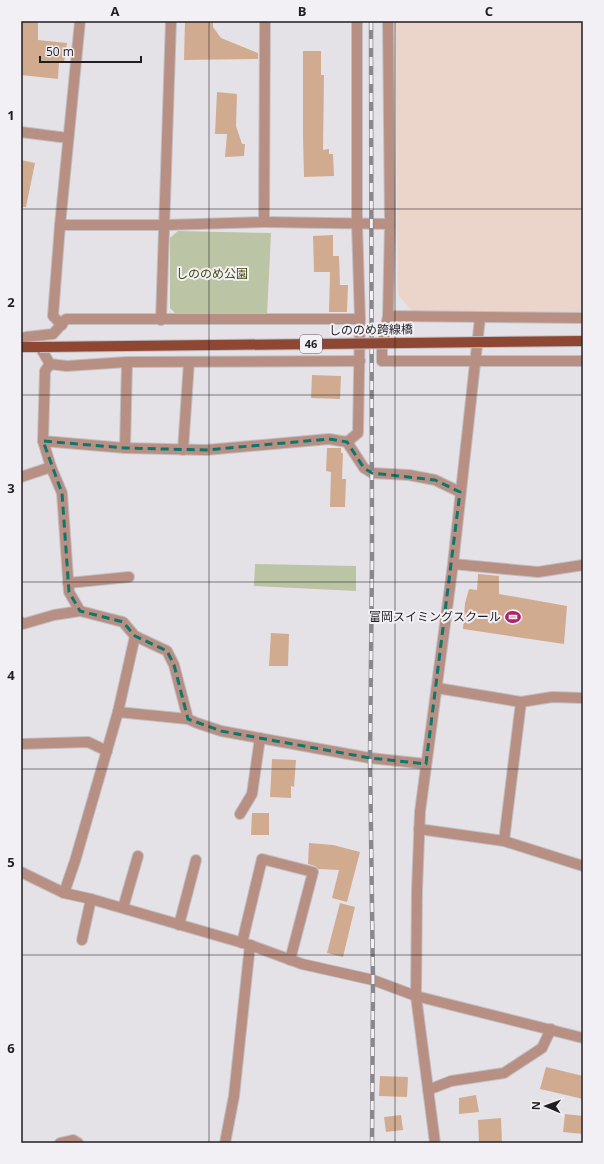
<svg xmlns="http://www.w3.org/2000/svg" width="604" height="1164" font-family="'Open Sans','Noto Sans JP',sans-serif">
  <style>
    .industrial { fill: #ebd4c9 }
    .green { fill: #bbc4a5 }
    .building { fill: #d1ab90 }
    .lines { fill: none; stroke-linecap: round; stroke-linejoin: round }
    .minor-casing { stroke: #c1bfc3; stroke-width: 12 }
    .tertiary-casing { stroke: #c1bfc3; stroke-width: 12 }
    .primary-casing { stroke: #c1bfc3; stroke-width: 12 }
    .minor { stroke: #b88f83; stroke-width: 10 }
    .tertiary { stroke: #b88f83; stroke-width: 10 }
    .primary { stroke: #8d4732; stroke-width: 10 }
    .rail-casing { stroke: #89878b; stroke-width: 4.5 }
    .rail { stroke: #f2eff5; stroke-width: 3; stroke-dasharray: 9; stroke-linecap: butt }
    .primary-bridge-casing { stroke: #c1bfc3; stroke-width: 12; stroke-linecap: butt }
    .primary-bridge { stroke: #8d4732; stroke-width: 10 }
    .marked { fill: none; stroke: #0f766e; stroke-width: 3; stroke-dasharray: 8 5; stroke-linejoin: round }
    .grid { fill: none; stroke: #1f1e20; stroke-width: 1; stroke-opacity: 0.55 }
    .labels { text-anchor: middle; stroke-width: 4; stroke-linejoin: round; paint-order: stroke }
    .shield { fill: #f2eff5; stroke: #5e5d60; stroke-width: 1 }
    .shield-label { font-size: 11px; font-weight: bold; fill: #1f1e20 }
    .park-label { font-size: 12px; fill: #3d4905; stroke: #f2eff5 }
    .street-label { font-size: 12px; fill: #1f1e20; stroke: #f2eff5 }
    .poi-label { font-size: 12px; fill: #1f1e20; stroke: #f2eff5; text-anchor: end }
    .neatline { fill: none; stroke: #1f1e20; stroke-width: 1.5 }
    .grid-label { font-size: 13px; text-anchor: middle; font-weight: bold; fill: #1f1e20 }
  </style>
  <rect width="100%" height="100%" fill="#e5e2e7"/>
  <path class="industrial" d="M 395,21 L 583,21 L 583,312 L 415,314 L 398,295 Z"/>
  <g class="green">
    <path d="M 178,231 L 271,233 L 267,316 L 178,316 L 170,308 L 170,238 Z"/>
    <path d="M 255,564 L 356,566 L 356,591 L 254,586 Z"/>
  </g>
  <g class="building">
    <path d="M 21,21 L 38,21 L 38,40 L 67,43 L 64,63 L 59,62 L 58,79 L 21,75 Z"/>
    <path d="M 185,21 L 213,21 L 213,27 L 221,38 L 258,53 L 258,59 L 184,60 Z"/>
    <path d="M 303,51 L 321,51 L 321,75 L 324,75 L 323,150 L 329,149 L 329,154 L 333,154 L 334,176 L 304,177 L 303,137 Z"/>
    <path d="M 217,92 L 237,94 L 236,126 L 242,144 L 245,144 L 244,156 L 225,157 L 227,134 L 215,134 Z"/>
    <path d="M 21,160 L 35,163 L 26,207 L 21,207 Z"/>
    <path d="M 333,235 L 333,256 L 339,256 L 340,285 L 348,285 L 347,312 L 329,312 L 330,272 L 314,272 L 313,236 Z"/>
    <path d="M 312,375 L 341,376 L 340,399 L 311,398 Z"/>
    <path d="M 327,448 L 341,448 L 341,453 L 343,453 L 342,479 L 346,479 L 345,507 L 330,507 L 331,472 L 326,471 Z"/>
    <path d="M 478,574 L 499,576 L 499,594 L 567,606 L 564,644 L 463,629 L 465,603 L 469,589 L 477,590 Z"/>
    <path d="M 271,633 L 289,634 L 288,666 L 269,666 Z"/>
    <path d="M 272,759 L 296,760 L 294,787 L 291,786 L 291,798 L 270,797 Z"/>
    <path d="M 252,813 L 269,813 L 269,835 L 251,835 Z"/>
    <path d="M 309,843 L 333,845 L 360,852 L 347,902 L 332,898 L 339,870 L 318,869 L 315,866 L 308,864 Z"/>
    <path d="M 340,903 L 355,907 L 343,957 L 327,953 Z"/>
    <path d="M 546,1067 L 583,1076 L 583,1099 L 540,1089 Z"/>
    <path d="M 380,1076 L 408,1077 L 407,1097 L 379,1096 Z"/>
    <path d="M 476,1095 L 479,1112 L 459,1114 L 459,1098 Z"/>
    <path d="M 565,1114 L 583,1116 L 583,1134 L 563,1132 Z"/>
    <path d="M 401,1115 L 403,1130 L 386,1132 L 384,1117 Z"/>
    <path d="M 501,1118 L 502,1143 L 479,1143 L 478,1120 Z"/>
  </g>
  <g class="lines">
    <defs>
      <g id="minor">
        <path d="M 80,21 L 60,225 L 165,225 L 264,222 L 265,21"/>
        <path d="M 21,132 L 68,138"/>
        <path d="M 264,222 L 390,224"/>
        <path d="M 60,225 L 53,316 L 62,325"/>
        <path d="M 388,316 L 583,318"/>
        <path d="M 480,318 L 453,564 L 420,812 L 417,890 L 416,996 L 583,1038"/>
        <path d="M 161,320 L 171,21"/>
        <path d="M 21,339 L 26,337 L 53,334 L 66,319 L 360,319"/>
        <path d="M 40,347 L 50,364 L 67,366 L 127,362 L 360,361"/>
        <path d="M 382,361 L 583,361"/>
        <path d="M 50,364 L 45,371 L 43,441 L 51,467 L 62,493 L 69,592 L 80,611 L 123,622 L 135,636 L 118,712 L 75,861 L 64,893"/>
        <path d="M 43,441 L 125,448 L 206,450 L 329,439 L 347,442 L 364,468 L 372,473 L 409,475 L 435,480 L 460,492"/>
        <path d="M 347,442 L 358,433 L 360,319 L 357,224 L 357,21"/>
        <path d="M 125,448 L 127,362"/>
        <path d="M 183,450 L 189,362"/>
        <path d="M 21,477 L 51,467"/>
        <path d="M 453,564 L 538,572 L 583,565"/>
        <path d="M 68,583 L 129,577"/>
        <path d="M 21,622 L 23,624 L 54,615 L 80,611"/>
        <path d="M 135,636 L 167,651 L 174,665 L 188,719 L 197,723 L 221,731 L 370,758 L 426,764"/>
        <path d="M 437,688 L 521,702 L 552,697 L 583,698"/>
        <path d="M 118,712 L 188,719"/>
        <path d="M 21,744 L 88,742 L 107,751"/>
        <path d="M 240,814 L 252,794 L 260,738"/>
        <path d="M 419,829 L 504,841 L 583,866"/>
        <path d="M 504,841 L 521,702"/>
        <path d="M 21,872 L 64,893 L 91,899 L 250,945 L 302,964 L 373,980 L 416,996 L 435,1143"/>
        <path d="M 123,908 L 138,856"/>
        <path d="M 179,925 L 196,860"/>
        <path d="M 82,940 L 91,899"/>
        <path d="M 242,943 L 262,859 L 313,872 L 290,960"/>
        <path d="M 428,1090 L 451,1081 L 504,1073 L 542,1048 L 551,1029"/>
        <path d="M 60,1143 L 73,1140 L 78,1143"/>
        <path d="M 225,1143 L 234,1096 L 250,945"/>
      </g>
      <path id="tertiary" d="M 382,361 L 382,347 L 388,316 L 390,224 L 388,21"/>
      <path id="primary" d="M 21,347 L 40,347"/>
    </defs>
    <use href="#minor" class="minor-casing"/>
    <use href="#tertiary" class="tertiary-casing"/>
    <use href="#primary" class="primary-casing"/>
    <use href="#minor" class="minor"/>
    <use href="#tertiary" class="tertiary"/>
    <use href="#primary" class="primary"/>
    <defs>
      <path id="rail" d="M 371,21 L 372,562 L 370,758 L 373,980 L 372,1143"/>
    </defs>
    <use href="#rail" class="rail-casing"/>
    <use href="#rail" class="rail"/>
    <defs>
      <path id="primary-bridge" d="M 40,347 L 583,341"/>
    </defs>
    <use href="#primary-bridge" class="primary-bridge-casing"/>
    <use href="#primary-bridge" class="primary-bridge"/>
  </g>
  <path class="marked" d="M 329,439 L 347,442 L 364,468 L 372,473 L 435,480 L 460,492 L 426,764 L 370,758 L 221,731 L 188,719 L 174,665 L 167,651 L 135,636 L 123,622 L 80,611 L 69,592 L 62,493 L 43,441 L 125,448 L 206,450 Z"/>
  <path class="grid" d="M 209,21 L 209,1143M 395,21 L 395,1143M 21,209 L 583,209M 21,395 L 583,395M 21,582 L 583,582M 21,769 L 583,769M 21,955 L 583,955"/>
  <defs>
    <symbol id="stadium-bare" viewBox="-9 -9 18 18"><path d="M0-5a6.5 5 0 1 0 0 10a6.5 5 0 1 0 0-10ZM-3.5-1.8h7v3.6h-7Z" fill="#aa246b" stroke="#f2eff5" stroke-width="2.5" paint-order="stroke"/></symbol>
  </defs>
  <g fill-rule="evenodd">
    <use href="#stadium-bare" x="502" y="606" width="22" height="22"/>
  </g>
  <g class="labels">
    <rect class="shield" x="300" y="335" width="22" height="18" rx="3"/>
    <g class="shield-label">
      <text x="311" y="348">46</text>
    </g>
    <g class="park-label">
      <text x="212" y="278">しののめ公園</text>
    </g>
    <g class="street-label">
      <text transform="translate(371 330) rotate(-1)" y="4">しののめ跨線橋</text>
    </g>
    <g class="poi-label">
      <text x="501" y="621">富岡スイミングスクール</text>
    </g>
  </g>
  <rect width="604" height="1164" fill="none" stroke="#f2eff5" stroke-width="44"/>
  <g transform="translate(546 1106) rotate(272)" stroke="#f2eff5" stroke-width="3" paint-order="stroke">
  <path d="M0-3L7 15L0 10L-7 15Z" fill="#1f1e20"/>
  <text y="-6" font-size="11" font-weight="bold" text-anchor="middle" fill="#1f1e20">N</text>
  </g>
  <path d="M40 56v6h101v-6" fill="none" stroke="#1f1e20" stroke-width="2"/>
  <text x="46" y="56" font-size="12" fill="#1f1e20" stroke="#f2eff5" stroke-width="3" paint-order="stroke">50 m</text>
  <rect x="22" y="22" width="560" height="1120" class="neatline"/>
  <g class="grid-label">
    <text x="115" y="16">A</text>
    <text x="302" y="16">B</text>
    <text x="489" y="16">C</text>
    <text x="11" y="120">1</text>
    <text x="11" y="307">2</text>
    <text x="11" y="493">3</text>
    <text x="11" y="680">4</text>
    <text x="11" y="867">5</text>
    <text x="11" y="1053">6</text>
  </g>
</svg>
